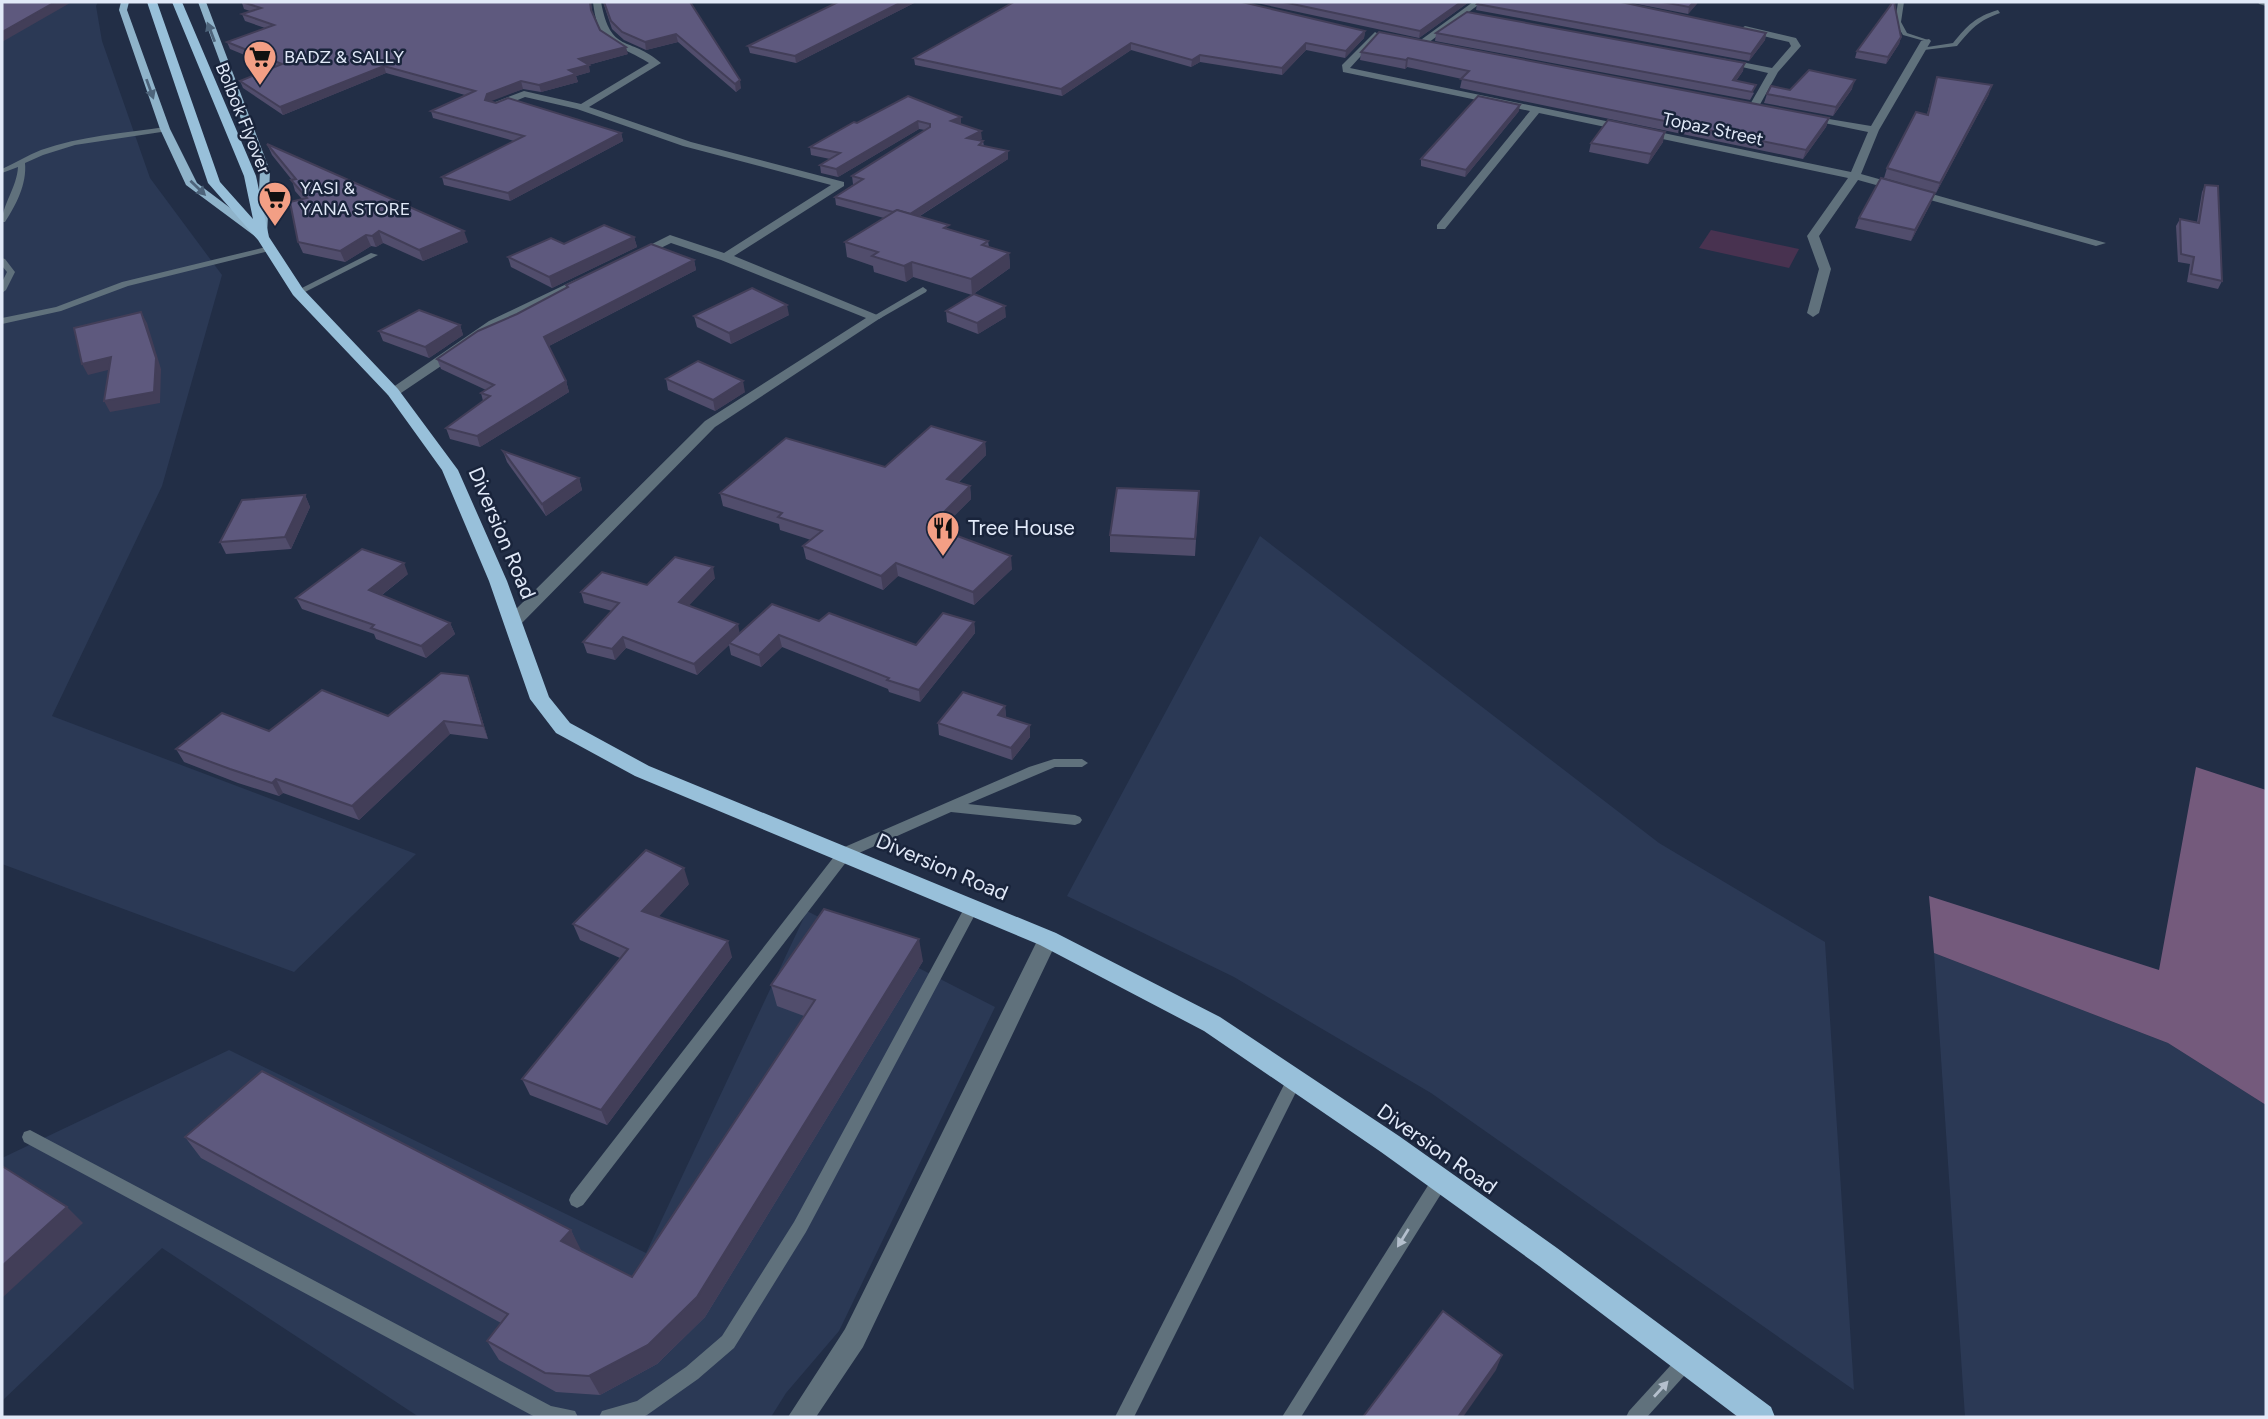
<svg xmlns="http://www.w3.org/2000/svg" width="2268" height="1419" font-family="Figtree,sans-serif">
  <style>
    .built { fill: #2b3955 }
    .green { fill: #483250 }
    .forest { fill: #745a7c }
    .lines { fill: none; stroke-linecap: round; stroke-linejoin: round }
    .service { fill: #60717c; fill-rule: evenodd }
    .minor { fill: #60717c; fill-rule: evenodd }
    .tertiary { fill: #60717c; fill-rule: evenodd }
    .primary { fill: #8fb3ca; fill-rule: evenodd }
    .trunk { fill: #98c0da; fill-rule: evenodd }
    .wall { fill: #514d6c }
    .shaded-wall { fill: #423e58 }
    .building { fill: #5e597e; stroke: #423e58; stroke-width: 2 }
    .oneway { fill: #4e647b }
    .oneway2 { fill: #b4bfcd }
    .labels { text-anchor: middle; stroke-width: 5; stroke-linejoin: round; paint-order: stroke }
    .far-poi-label { font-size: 18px; fill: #e1e9f8; stroke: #19243b; text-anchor: start }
    .far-street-label { font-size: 18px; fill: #e1e9f8; stroke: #19243b }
    .poi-label { font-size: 21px; fill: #e1e9f8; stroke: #19243b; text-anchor: start }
    .street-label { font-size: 21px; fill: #e1e9f8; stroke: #19243b }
  </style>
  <rect width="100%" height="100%" fill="#222e46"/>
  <g class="built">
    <path d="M 8,2 L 98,2 L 96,6 L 102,41 L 150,178 L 222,275 L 162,486 L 52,716 L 416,854 L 294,972 L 2,864 L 2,4 Z"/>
    <path d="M 1260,536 L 1659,843 L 1825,942 L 1854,1390 L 1431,1093 L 1234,977 L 1067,896 Z"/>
    <path d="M 807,911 L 995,1007 L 839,1331 L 786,1393 L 771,1417 L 419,1417 L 162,1248 L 2,1401 L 2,1158 L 229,1050 L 646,1253 Z"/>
    <path d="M 1934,953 L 2168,1043 L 2266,1105 L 2266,1417 L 1965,1417 Z"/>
  </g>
  <path class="green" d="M 1711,230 L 1799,249 L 1789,268 L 1699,248 Z"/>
  <path class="forest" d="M 2196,767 L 2266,790 L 2266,1105 L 2168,1043 L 1934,953 L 1929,896 L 2159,970 Z"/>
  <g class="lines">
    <g class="service">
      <path d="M 1898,2 L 1904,2 L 1901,22 L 1907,33 L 1928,40 L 1928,42 L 1903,35 L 1895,22 Z"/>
      <path d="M 1998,10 L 2000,13 C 1978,21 1972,28 1957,46 L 1924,50 L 1921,48 L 1953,43 C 1968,25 1975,17 1998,10 Z"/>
      <path d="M 165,127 L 168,127 L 168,131 L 75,145 L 43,155 L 25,163 C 27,184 16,205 5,222 L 2,222 C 2,205 17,187 18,167 L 2,173 L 2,169 C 15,163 28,155 41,150 C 81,136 124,133 165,127 Z"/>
      <path d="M 270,246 L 273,246 L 273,250 L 128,286 L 61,311 L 2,324 L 2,318 L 56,307 L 122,282 Z"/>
      <path d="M 371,253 L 378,255 L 301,294 L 294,292 Z"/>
      <path d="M 2,258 L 5,259 L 15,272 L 6,290 L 2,293 L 2,282 L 7,272 L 2,266 Z"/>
      <path d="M 923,287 L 927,290 L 926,292 L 879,319 L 872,317 Z"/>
      <path d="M 1054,759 L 1082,759 L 1088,763 L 1082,767 L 1055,767 L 968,804 L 1075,815 L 1080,817 L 1082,820 L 1080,823 L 1075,825 L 951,812 L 850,857 L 583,1205 L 577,1208 L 571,1205 L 569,1200 L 571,1195 L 840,849 L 1029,767 Z"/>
      <path d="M 972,902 L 977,903 L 979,907 L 806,1232 L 734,1348 L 698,1379 L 647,1415 L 643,1417 L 599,1417 L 602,1411 L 637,1401 L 686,1367 L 722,1336 L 794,1222 L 967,903 Z"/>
      <path d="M 1294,1073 L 1299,1075 L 1302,1080 L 1134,1417 L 1115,1417 L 1289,1075 Z"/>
      <path d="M 30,1130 L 551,1406 L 575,1411 L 578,1417 L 535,1417 L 24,1142 L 22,1137 L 24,1132 Z"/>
      <path d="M 1440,1174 L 1446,1176 L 1448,1181 L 1446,1186 L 1301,1417 L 1282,1417 L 1434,1176 Z"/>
      <path d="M 1687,1351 L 1693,1354 L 1696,1360 L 1693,1366 L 1647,1417 L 1626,1417 L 1629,1411 L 1681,1354 Z"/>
    </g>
    <g class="minor">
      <path d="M 593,2 L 601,2 C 611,55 629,35 661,63 L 589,107 L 691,142 L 844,182 L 844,186 L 734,256 L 882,317 L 715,427 L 519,626 L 507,626 L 505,622 L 507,618 L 705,421 L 866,318 L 721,260 L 671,243 L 638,259 L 628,256 L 670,235 L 724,253 L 831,185 L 683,146 L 577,109 L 525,97 L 498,108 L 490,108 L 490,104 L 524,91 L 581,104 L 649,63 C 616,42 598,47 593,2 Z"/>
      <path d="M 1473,2 L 1482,2 L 1424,46 L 1418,46 L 1418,42 Z"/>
      <path d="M 1745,26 L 1796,38 L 1801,46 L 1778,72 L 1758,108 L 1753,111 L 1748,108 L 1768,73 L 1716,61 L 1721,58 L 1772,68 L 1791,46 L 1789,42 L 1742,31 L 1740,29 Z"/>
      <path d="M 1375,32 L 1380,35 L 1350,68 L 1851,172 L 1868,132 L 1800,118 L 1805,115 L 1871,126 L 1921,41 L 1929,39 L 1931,41 L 1879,130 L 1861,174 L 2106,243 L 2096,246 L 1858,180 L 1819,236 L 1831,269 L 1819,313 L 1813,317 L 1807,313 L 1819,269 L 1807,236 L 1848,178 L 1539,113 L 1445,229 L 1437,229 L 1437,225 L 1530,111 L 1343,72 L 1342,65 Z"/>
      <path d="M 577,279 L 583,283 L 581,286 L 499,327 L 398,395 L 388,395 L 386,392 L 489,321 Z"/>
      <path d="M 1048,931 L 1055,933 L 1058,939 L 863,1347 L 816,1417 L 788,1417 L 845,1329 L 1038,939 L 1041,933 Z"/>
    </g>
    <path class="tertiary" d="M 2258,2 L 2266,2 L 2266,6 L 2259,4 Z"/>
    <path class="primary" d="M 121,2 L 129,2 L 127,10 L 170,129 L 197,183 L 257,228 L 260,171 L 198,2 L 206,2 L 270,171 L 267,236 L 256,237 L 186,185 L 160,129 L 119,10 Z"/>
    <path class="trunk" d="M 147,2 L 157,2 L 220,182 L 253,219 L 244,176 L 172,2 L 182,2 L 256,176 L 269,237 L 303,289 L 398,389 L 458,470 L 507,581 L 549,697 L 570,723 L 649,766 L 1056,933 L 1220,1017 L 1399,1136 L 1557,1248 L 1771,1407 L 1775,1417 L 1738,1417 L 1539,1266 L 1381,1152 L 1204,1031 L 1040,945 L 635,776 L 556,733 L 530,699 L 489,581 L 442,470 L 388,395 L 293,295 L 258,240 L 208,183 Z"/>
  </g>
  <g class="wall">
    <path d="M 237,2 L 591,2 L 592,13 L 600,30 L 628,54 L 588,65 L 590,72 L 576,76 L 578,82 L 541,92 L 523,89 L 489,101 L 621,133 L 623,141 L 510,201 L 444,185 L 442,177 L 514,141 L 433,118 L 431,111 L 465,95 L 386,73 L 283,115 L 243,88 L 240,81 L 274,67 L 230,49 L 227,42 L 265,28 L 245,21 L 242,14 L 250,11 L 244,9 L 242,3 Z"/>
    <path d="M 603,2 L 691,3 L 741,88 L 736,92 L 678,42 L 646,50 L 624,40 L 612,29 Z"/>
    <path d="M 838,2 L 916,2 L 796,63 L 750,53 L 748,46 Z"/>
    <path d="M 1014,2 L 1365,31 L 1364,38 L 1345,58 L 1306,50 L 1282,75 L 1200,62 L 1191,67 L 1131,50 L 1062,96 L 915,65 L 914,58 Z"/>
    <path d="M 1252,2 L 1469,2 L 1419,38 Z"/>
    <path d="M 1627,2 L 1698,2 L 1688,14 Z"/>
    <path d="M 1477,4 L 1766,33 L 1765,40 L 1749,61 L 1476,10 Z"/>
    <path d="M 1436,33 L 1743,71 L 1736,81 L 1754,93 L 1750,100 L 1435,41 Z"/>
    <path d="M 1901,37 L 1899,44 L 1886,64 L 1855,58 L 1857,51 Z"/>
    <path d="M 1361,52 L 1829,118 L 1826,127 L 1803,159 L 1460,88 L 1462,79 L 1407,67 L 1405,69 L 1360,60 Z"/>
    <path d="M 1937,77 L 1989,94 L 1936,193 L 1884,178 L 1887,168 L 1927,114 Z"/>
    <path d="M 1852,89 L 1833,116 L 1764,103 L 1767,94 L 1790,90 Z"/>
    <path d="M 908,96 L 961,124 L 982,139 L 979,140 L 983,141 L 984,146 L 1008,159 L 920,216 L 949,229 L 988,241 L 989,247 L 1009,253 L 1010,268 L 972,295 L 913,277 L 906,282 L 874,272 L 873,266 L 847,257 L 845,242 L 884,218 L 836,205 L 835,197 L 854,184 L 853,184 L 852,176 L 925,130 L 919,129 L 838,177 L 821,173 L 820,165 L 830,159 L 811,155 L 810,147 Z"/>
    <path d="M 1519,111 L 1465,177 L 1421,166 L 1421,159 Z"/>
    <path d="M 1663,142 L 1648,164 L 1589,152 L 1591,143 Z"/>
    <path d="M 267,144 L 468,242 L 423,261 L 383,243 L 376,247 L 371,246 L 345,262 L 303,253 L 298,242 L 302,199 L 295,191 L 292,180 L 272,155 Z"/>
    <path d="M 2205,185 L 2222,281 L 2218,289 L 2187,282 L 2190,264 L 2178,262 L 2176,226 L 2180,219 L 2197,222 L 2202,192 Z"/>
    <path d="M 1931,203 L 1911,241 L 1855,228 L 1859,218 Z"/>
    <path d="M 634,237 L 637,247 L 552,288 L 511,267 L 508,257 L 564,244 Z"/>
    <path d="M 694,260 L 696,270 L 549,346 L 566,381 L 569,392 L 480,447 L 450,439 L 446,428 L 483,401 L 481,393 L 486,390 L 441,369 L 437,359 L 566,288 L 566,285 Z"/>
    <path d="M 946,311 L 1006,317 L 978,334 L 947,322 Z"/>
    <path d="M 789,315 L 731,344 L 697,327 L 694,316 Z"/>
    <path d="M 460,325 L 463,335 L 429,358 L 383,341 L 379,331 Z"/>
    <path d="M 666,379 L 745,392 L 715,411 L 668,390 Z"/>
    <path d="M 985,442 L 986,455 L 958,483 L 970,486 L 971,499 L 943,527 L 943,531 L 1012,569 L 974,605 L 898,576 L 883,590 L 806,559 L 803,546 L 811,540 L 780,530 L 779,524 L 723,506 L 720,493 L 885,467 Z"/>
    <path d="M 503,451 L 579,478 L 582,490 L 546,516 L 507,462 Z"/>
    <path d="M 305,495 L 310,507 L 291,549 L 226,554 L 220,542 Z"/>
    <path d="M 1198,508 L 1195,556 L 1110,552 L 1110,535 Z"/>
    <path d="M 408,574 L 382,595 L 450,623 L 455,634 L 426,658 L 376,639 L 374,634 L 302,609 L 296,598 Z"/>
    <path d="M 715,578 L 688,606 L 740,633 L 819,621 L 916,645 L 974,622 L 975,633 L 920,702 L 889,692 L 888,689 L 782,647 L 761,667 L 731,655 L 729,645 L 697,675 L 626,648 L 615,660 L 587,653 L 583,642 L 612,611 L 584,603 L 581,592 Z"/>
    <path d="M 468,676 L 473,690 L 488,739 L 450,734 L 359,820 L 283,793 L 279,796 L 238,783 L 184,762 L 176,749 L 269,731 L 388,716 Z"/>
    <path d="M 1005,706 L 1006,717 L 1030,725 L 1030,737 L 1012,760 L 939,735 L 938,723 Z"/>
    <path d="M 689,884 L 658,917 L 732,957 L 607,1125 L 530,1095 L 522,1079 L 620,958 L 580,940 L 573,924 Z"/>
    <path d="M 923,961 L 705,1317 L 657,1364 L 600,1395 L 556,1392 L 499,1360 L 487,1341 L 501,1323 L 201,1158 L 185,1137 L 571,1230 L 580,1251 L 632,1277 L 804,1016 L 777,1006 L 771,985 Z"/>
  </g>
  <g class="shaded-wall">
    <path d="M 55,2 L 83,2 L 70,3 L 2,42 L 2,32 Z"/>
    <path d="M 902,2 L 916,2 L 796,63 L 795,56 Z"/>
    <path d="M 1461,2 L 1469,2 L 1419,38 L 1420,31 Z"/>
    <path d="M 1694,2 L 1698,2 L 1697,4 L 1688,14 L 1689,7 Z"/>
    <path d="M 1365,31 L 1364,38 L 1345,58 L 1346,51 Z"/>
    <path d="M 1766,33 L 1765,40 L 1749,61 L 1751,54 Z"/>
    <path d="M 676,34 L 678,42 L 646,50 L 645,42 Z"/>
    <path d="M 1901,37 L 1899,44 L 1886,64 L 1888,57 Z"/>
    <path d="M 1131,43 L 1131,50 L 1062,96 L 1061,89 Z"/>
    <path d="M 1306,43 L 1306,50 L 1282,75 L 1282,68 Z"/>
    <path d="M 626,47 L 628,54 L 581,67 L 579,59 Z"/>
    <path d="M 1200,55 L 1200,62 L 1191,67 L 1192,60 Z"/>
    <path d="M 1408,58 L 1407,67 L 1405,69 L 1406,60 Z"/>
    <path d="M 1745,63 L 1743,71 L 1731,88 L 1733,80 Z"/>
    <path d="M 589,65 L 590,72 L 576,76 L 578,82 L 541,92 L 539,85 L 569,70 Z"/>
    <path d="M 384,66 L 386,73 L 283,115 L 280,107 Z"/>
    <path d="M 740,80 L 741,88 L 736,92 L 735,84 Z"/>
    <path d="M 1855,80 L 1852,89 L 1833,116 L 1836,107 Z"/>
    <path d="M 521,81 L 523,89 L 489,102 L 485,100 L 487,94 Z"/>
    <path d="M 1992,85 L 1989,94 L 1936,193 L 1940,183 Z"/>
    <path d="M 1520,105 L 1519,111 L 1465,177 L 1466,170 Z"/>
    <path d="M 961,117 L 961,125 L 951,121 Z"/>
    <path d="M 1829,118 L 1826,127 L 1803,159 L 1806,150 Z"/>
    <path d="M 918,121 L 919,129 L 838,177 L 836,169 Z"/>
    <path d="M 981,131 L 982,139 L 968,146 L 967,138 Z"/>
    <path d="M 1665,132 L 1663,142 L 1648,164 L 1651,154 Z"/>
    <path d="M 621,133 L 623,141 L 510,201 L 508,193 Z"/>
    <path d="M 1008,151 L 1008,159 L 907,224 L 906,216 Z"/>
    <path d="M 1935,193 L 1931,203 L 1911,241 L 1915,230 Z"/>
    <path d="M 379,231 L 383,243 L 376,247 L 372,236 Z"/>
    <path d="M 464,231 L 468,242 L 423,261 L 419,250 Z"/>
    <path d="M 366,235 L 371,246 L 345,262 L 340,251 Z"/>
    <path d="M 634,237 L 637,247 L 552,288 L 549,277 Z"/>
    <path d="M 1009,253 L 1010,268 L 972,295 L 971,279 Z"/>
    <path d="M 694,260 L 696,270 L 547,347 L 544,337 Z"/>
    <path d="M 912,262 L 913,277 L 906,282 L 904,266 Z"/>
    <path d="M 787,305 L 789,315 L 731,344 L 729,333 Z"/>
    <path d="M 1005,306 L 1006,317 L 978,334 L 977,323 Z"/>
    <path d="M 141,312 L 147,323 L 161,369 L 160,403 L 110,412 L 104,401 Z"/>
    <path d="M 460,325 L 463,335 L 429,358 L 425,347 Z"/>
    <path d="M 111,357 L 116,368 L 88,375 L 82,364 Z"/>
    <path d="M 566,381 L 569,392 L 480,447 L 477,436 Z"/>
    <path d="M 743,381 L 745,392 L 715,411 L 713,400 Z"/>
    <path d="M 985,442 L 986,455 L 948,492 L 947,479 Z"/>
    <path d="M 579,478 L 582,490 L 546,516 L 542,504 Z"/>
    <path d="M 970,486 L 971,499 L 943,527 L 944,536 L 937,542 L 936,520 Z"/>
    <path d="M 305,495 L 310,507 L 291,549 L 285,537 Z"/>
    <path d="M 1011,556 L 1012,569 L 974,605 L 973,592 Z"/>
    <path d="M 404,563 L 408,574 L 374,601 L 369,590 Z"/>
    <path d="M 896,563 L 898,576 L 883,590 L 881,576 Z"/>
    <path d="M 713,567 L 715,578 L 682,613 L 679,602 Z"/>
    <path d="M 974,622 L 975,633 L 920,702 L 919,690 Z"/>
    <path d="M 450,623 L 455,634 L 426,658 L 421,646 Z"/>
    <path d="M 738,624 L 740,635 L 729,643 L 729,645 L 697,675 L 694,664 Z"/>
    <path d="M 779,635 L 782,647 L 761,667 L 759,655 Z"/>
    <path d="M 623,637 L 626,648 L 615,660 L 612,649 Z"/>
    <path d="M 468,676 L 473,690 L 488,739 L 483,726 Z"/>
    <path d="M 1005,706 L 1006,718 L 998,715 Z"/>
    <path d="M 444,721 L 450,734 L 359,820 L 352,806 Z"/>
    <path d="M 1030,725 L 1030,737 L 1012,760 L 1011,748 Z"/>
    <path d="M 276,779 L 283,793 L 279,796 L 272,783 Z"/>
    <path d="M 684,868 L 689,884 L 648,928 L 642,911 Z"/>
    <path d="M 919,939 L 923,961 L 705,1317 L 657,1364 L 600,1395 L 589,1376 Z"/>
    <path d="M 728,941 L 732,957 L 607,1125 L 601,1110 Z"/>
    <path d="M 67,1207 L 83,1223 L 2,1298 L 2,1266 Z"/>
    <path d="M 571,1230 L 581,1250 L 572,1261 L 561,1241 Z"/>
    <path d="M 1502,1355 L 1496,1370 L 1463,1417 L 1458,1417 Z"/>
  </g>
  <g class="building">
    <path d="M 2,2 L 55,2 L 2,32 Z"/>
    <path d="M 242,2 L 590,2 L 591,10 L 600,30 L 626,47 L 579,59 L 589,65 L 569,70 L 576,74 L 539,85 L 521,81 L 487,94 L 485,100 L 496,103 L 508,98 L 621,133 L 508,193 L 442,177 L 524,136 L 431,111 L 475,91 L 384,66 L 280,107 L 240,81 L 282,64 L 227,42 L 274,25 L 242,14 L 261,8 Z"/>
    <path d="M 604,2 L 690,2 L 740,80 L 735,84 L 676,34 L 645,42 L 622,32 L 611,21 Z"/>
    <path d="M 838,2 L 902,2 L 795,56 L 748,46 Z"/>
    <path d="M 1014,2 L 1242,2 L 1365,31 L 1346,51 L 1306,43 L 1282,68 L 1200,55 L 1192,60 L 1131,43 L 1061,89 L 914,58 Z"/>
    <path d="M 1283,2 L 1461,2 L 1420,31 Z"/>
    <path d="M 1479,2 L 1621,2 L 1766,33 L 1751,54 L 1477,4 Z"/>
    <path d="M 1662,2 L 1694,2 L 1689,7 Z"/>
    <path d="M 1893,2 L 1894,2 L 1901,37 L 1888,57 L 1857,51 Z"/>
    <path d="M 1467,12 L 1745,63 L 1733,80 L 1756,85 L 1752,92 L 1436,33 Z"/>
    <path d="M 1379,32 L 1829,118 L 1806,150 L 1461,79 L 1469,71 L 1408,58 L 1406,60 L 1361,52 Z"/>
    <path d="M 1809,70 L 1855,80 L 1836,107 L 1767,94 L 1771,86 L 1790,90 Z"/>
    <path d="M 1937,77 L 1992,85 L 1940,183 L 1887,168 L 1916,112 L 1928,115 Z"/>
    <path d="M 908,96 L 961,117 L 951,121 L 981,131 L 967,138 L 983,141 L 979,145 L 1008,151 L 910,214 L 897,210 L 893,212 L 835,197 L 863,179 L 852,176 L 930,127 L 930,124 L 918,121 L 836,169 L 820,165 L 840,153 L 810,147 L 854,122 L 857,123 Z"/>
    <path d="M 1478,96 L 1520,105 L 1466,170 L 1421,159 Z"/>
    <path d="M 1608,120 L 1665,132 L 1651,154 L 1591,143 Z"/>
    <path d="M 267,144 L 464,231 L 419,250 L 379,231 L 372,236 L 366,235 L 340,251 L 298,242 L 290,202 L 307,198 L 291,180 L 296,179 Z"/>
    <path d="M 1881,178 L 1935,193 L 1915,230 L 1859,218 Z"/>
    <path d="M 2205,185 L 2218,186 L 2222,281 L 2191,274 L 2194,257 L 2181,254 L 2180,219 L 2199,223 Z"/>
    <path d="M 897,210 L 949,225 L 944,228 L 988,241 L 982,245 L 1009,253 L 971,279 L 912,262 L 904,266 L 872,256 L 878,252 L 845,242 Z"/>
    <path d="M 604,225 L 634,237 L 549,277 L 508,257 L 551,238 L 564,244 Z"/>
    <path d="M 651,244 L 694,260 L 544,337 L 566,381 L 477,436 L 446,428 L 490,396 L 481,393 L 494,385 L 437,359 L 478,331 L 517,314 L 568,287 L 566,285 Z"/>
    <path d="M 752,288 L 787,305 L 729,333 L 694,316 Z"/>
    <path d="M 974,294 L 1005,306 L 977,323 L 946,311 Z"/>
    <path d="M 419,310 L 460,325 L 425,347 L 379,331 Z"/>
    <path d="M 141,312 L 156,358 L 154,392 L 104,401 L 111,357 L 82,364 L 74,328 Z"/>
    <path d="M 698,361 L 743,381 L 713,400 L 666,379 Z"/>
    <path d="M 931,426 L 985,442 L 947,479 L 970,486 L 936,520 L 942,522 L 936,528 L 1011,556 L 973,592 L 896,563 L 881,576 L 803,546 L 822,531 L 778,517 L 782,513 L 720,493 L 786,438 L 885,467 Z"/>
    <path d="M 503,451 L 579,478 L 542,504 Z"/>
    <path d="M 1117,488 L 1199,491 L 1195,539 L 1110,535 Z"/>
    <path d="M 305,495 L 285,537 L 220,542 L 242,500 Z"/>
    <path d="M 362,549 L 404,563 L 369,590 L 450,623 L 421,646 L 371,628 L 374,625 L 296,598 Z"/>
    <path d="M 675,557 L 713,567 L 679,602 L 738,624 L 694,664 L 623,637 L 612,649 L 583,642 L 619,603 L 581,592 L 602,572 L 647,585 Z"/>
    <path d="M 772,604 L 819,621 L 829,613 L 916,645 L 943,613 L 974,622 L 919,690 L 887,680 L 889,678 L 779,635 L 759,655 L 729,643 Z"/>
    <path d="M 441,673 L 468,676 L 483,726 L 444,721 L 352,806 L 276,779 L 272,783 L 230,769 L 176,749 L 222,713 L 269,731 L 322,690 L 388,716 Z"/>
    <path d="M 963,692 L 1005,706 L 998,715 L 1030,725 L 1011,748 L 938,723 Z"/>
    <path d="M 646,850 L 684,868 L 642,911 L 728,941 L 601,1110 L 522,1079 L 628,949 L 573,924 Z"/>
    <path d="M 824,909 L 919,939 L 697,1297 L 648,1345 L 589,1376 L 545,1373 L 487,1341 L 508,1314 L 185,1137 L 262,1071 L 571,1230 L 561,1241 L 632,1277 L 815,1000 L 771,985 Z"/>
    <path d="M 2,1166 L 67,1207 L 2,1266 Z"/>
    <path d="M 1443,1311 L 1502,1355 L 1458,1417 L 1363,1417 Z"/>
  </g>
  <defs><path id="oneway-solid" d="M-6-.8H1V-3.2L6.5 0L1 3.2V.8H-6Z" transform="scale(1.75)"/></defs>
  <g class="oneway">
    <use href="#oneway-solid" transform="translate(211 32) rotate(-111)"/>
    <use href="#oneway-solid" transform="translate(150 89) rotate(70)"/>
    <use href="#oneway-solid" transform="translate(198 188) rotate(44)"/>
  </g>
  <g class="oneway2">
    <use href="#oneway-solid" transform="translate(1403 1238) rotate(122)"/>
    <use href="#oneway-solid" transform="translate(1661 1389) rotate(-48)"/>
  </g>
  <defs>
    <symbol id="supermarket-pin" viewBox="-11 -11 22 30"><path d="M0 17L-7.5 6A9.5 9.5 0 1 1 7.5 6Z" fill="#f39f85" stroke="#19243b"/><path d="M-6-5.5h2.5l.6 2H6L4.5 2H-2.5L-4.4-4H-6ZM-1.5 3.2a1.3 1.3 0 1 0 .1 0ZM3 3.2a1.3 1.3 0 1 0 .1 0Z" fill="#111"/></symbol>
    <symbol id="restaurant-pin" viewBox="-11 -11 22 30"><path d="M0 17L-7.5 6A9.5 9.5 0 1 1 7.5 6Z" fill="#f39f85" stroke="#19243b"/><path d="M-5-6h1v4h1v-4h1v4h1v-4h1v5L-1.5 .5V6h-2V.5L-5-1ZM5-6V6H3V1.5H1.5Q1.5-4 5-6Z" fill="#111"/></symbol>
  </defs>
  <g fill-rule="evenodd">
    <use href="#supermarket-pin" x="241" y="38" width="38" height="52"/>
    <use href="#supermarket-pin" x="256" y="179" width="38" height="52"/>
    <use href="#restaurant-pin" x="924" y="509" width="38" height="52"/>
  </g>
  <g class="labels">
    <g class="far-poi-label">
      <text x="284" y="63">BADZ &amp; SALLY</text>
      <text x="300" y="194">YASI &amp;<tspan x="300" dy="21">YANA STORE</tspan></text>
    </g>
    <g class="far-street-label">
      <text transform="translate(243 118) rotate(68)" y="6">Bolbok Flyover</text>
      <text transform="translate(1713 129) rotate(12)" y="6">Topaz Street</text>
    </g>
    <g class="poi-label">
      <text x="968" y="535">Tree House</text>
    </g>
    <g class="street-label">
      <text transform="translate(502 533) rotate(67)" y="7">Diversion Road</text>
      <text transform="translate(942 867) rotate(23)" y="7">Diversion Road</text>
      <text transform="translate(1437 1149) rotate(35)" y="7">Diversion Road</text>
    </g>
  </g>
  <rect width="2268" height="1419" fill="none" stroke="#e1e9f8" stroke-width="7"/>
</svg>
